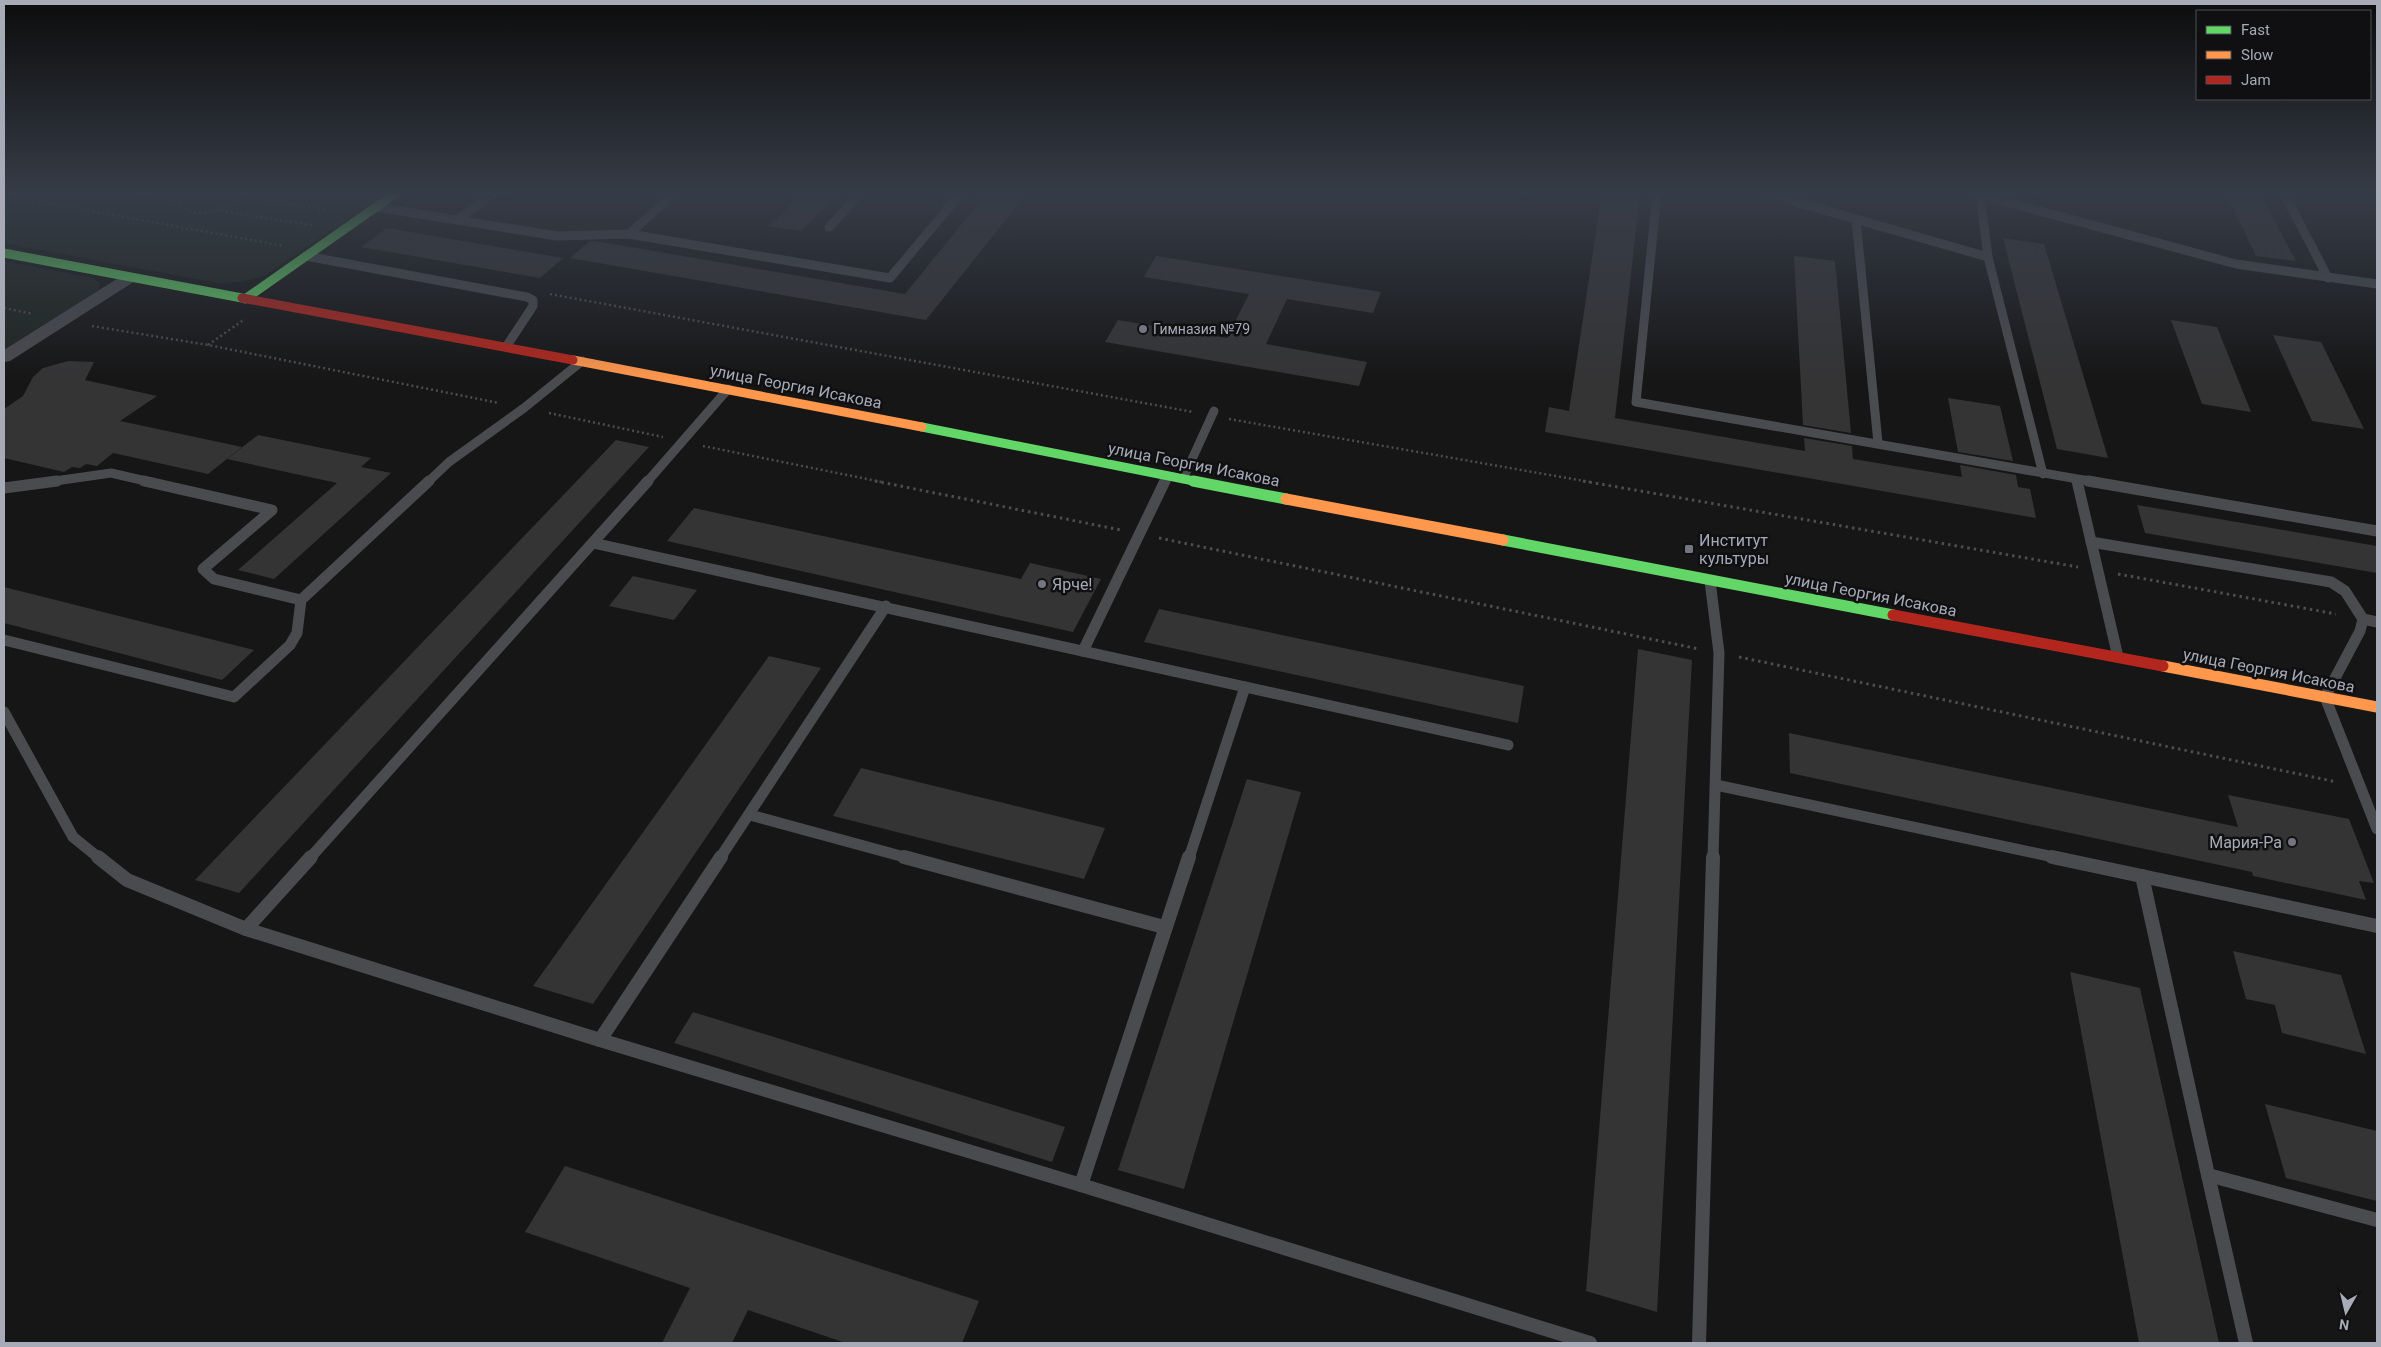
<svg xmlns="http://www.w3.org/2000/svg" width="2381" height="1347" font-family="Roboto,sans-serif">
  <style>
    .green { fill: #1e2520 }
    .building { fill: #343435 }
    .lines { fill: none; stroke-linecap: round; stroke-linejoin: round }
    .path-far1 { stroke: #4c4c51; stroke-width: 2.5; stroke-dasharray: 2 3; stroke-linecap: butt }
    .path { stroke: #4c4c51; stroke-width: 3; stroke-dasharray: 2.5 4; stroke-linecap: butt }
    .lane-far2 { stroke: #4a4b4f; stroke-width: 9 }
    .lane-far1 { stroke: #4a4b4f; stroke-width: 11 }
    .lane { stroke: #4a4b4f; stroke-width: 14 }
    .street { fill: #4a4b4f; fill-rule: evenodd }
    .fast-far1 { stroke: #63d668; stroke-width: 9 }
    .fast { stroke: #63d668; stroke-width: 11 }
    .slow-far1 { stroke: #ff974d; stroke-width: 9 }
    .slow { stroke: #ff974d; stroke-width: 11 }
    .jam-far1 { stroke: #b3261e; stroke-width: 9 }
    .jam { stroke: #b3261e; stroke-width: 11 }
    .poi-dot { fill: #74767f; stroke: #101012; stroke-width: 2 }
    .labels { text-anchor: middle; stroke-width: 5; stroke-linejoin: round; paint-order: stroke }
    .far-poi-label { font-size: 14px; fill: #a7aab7; stroke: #101012; text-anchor: start }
    .street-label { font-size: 16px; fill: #a7aab7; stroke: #101012 }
    .poi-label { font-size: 16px; fill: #a7aab7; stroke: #101012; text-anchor: start }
  </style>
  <rect width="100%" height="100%" fill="#161616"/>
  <g class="green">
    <path d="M 4,193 L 385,193 L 264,276 L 241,282 L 217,283 L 4,243 Z"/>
    <path d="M 4,261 L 93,278 L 100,283 L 99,290 L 4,351 Z"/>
  </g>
  <g class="building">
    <path d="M 803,193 L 839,193 L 801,231 L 769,226 Z"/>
    <path d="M 987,193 L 1027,193 L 926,320 L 570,258 L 590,241 L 595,241 L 905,294 Z"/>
    <path d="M 1602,193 L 1640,193 L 1615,418 L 1805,451 L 1804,438 L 1852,446 L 1853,459 L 1962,477 L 1960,465 L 2016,475 L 2018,487 L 2030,489 L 2036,518 L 1545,432 L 1549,407 L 1569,411 Z"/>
    <path d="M 2226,193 L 2260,193 L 2296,261 L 2256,256 Z"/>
    <path d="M 387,228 L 563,258 L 540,278 L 361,247 Z"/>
    <path d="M 2003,238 L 2044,244 L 2108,458 L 2057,449 Z"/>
    <path d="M 1156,256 L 1381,292 L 1373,313 L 1287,299 L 1266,344 L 1367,362 L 1359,386 L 1105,342 L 1118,320 L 1227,338 L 1249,294 L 1144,277 Z"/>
    <path d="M 1794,256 L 1835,261 L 1851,433 L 1803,425 Z"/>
    <path d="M 2171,320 L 2217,327 L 2251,412 L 2202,404 Z"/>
    <path d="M 2273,335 L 2321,342 L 2364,429 L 2312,421 Z"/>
    <path d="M 68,361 L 94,362 L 85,380 L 157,396 L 120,421 L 242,447 L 208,474 L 113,453 L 97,466 L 86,464 L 80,468 L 72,467 L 64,472 L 4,458 L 4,409 L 23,396 L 33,377 L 43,368 Z"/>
    <path d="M 1948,398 L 2000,406 L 2013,461 L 1958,452 Z"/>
    <path d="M 258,435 L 371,458 L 361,467 L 391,473 L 274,579 L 238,570 L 337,483 L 227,459 Z"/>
    <path d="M 616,440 L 649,447 L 239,893 L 195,880 Z"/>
    <path d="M 2137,505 L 2377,546 L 2377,573 L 2145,533 Z"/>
    <path d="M 694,508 L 1021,579 L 1030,563 L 1101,579 L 1073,632 L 667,541 Z"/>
    <path d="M 633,576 L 697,590 L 674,620 L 609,606 Z"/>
    <path d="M 4,587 L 254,650 L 222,680 L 4,623 Z"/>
    <path d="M 1159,609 L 1524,686 L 1518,723 L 1144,642 Z"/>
    <path d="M 1638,649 L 1692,660 L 1657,1312 L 1586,1291 Z"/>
    <path d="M 769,656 L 821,668 L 593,1004 L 533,986 Z"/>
    <path d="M 1789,733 L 2238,827 L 2228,795 L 2349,819 L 2374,883 L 2359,881 L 2366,900 L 2253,876 L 2252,872 L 1790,773 Z"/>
    <path d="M 861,768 L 1105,828 L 1084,879 L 833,816 Z"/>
    <path d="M 1247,779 L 1301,792 L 1184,1189 L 1118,1170 Z"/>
    <path d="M 2233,951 L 2341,975 L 2366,1054 L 2282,1033 L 2275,1005 L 2246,999 Z"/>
    <path d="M 2070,972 L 2140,988 L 2219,1343 L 2139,1343 Z"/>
    <path d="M 693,1012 L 1065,1127 L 1052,1162 L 674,1043 Z"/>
    <path d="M 2265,1104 L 2377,1131 L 2377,1201 L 2286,1178 Z"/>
    <path d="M 565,1166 L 979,1301 L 962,1343 L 846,1343 L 748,1310 L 732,1343 L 662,1343 L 690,1288 L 525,1232 Z"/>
  </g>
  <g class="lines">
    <g class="path-far1">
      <path d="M 126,193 L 181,202"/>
      <path d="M 4,195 L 284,246"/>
      <path d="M 239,196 L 333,211"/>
      <path d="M 181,202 L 180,207 C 198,219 229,212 240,193"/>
      <path d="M 181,202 L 194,193"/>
      <path d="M 216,210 L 312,225"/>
      <path d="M 550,294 L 1193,412"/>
      <path d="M 4,308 L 33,314"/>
      <path d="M 92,326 L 208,345 L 499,403"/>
      <path d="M 208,345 L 245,319"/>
      <path d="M 549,413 L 663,437"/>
      <path d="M 1229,419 L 1590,482"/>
      <path d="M 703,446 L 882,482"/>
    </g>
    <g class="path">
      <path d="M 875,481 L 1121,530"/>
      <path d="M 1583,481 L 2078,567"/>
      <path d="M 1159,538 L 1699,649"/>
      <path d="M 2118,574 L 2336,614"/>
      <path d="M 1739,657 L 2337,782"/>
    </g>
    <g class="lane-far2">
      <path d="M 1657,193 L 1636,402 L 2095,482"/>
      <path d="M 1765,193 L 1988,257 L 1980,194"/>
      <path d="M 1974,193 L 2236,264 L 2377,284"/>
      <path d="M 2284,193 L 2328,278"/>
      <path d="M 376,207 L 557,236 L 629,234 L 890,278 L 961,193"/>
      <path d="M 1856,219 L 1878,443"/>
      <path d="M 457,220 L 494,193"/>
      <path d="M 829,227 L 861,193"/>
      <path d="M 629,234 L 675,193"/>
      <path d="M 306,256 L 527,297 L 533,300 L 533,306 L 506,347"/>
      <path d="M 1988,257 L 2043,474"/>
      <path d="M 1183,479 L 1214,411"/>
      <path d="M 2077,480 L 2077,482"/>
      <path d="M 48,482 L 111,473 L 150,482"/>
      <path d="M 428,482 L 449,462 L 524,408 L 582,361"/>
      <path d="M 647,482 L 728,389"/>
      <path d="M 1164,482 L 1167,476"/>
    </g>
    <g class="lane-far1">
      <path d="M 144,481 L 272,510 L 203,569 L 214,579 L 301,600"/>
      <path d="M 2077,481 L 2118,657"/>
      <path d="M 2088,481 L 2377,531"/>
      <path d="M 4,488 L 57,481"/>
      <path d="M 2091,542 L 2331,582 L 2345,591 L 2363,619 L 2377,622"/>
      <path d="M 593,543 L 1508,745"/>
      <path d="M 1710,581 L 1719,653 L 1713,858"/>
      <path d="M 2363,619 L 2360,631 L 2325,697 L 2377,829"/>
      <path d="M 4,640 L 234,697 L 290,645 L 297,633 L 301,600 L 429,481"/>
      <path d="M 1083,651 L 1165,481"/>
      <path d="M 4,712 L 73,837 L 99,858"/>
      <path d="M 1716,785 L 2058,858"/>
      <path d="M 750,815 L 908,858"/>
      <path d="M 310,858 L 648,481"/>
      <path d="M 720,858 L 886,606"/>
      <path d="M 1189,858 L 1245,687"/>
    </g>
    <g class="lane">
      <path d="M 98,857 L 127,880 L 246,929 L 600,1040 L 1081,1185 L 1590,1343"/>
      <path d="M 904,857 L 1164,927"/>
      <path d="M 2052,857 L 2377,926"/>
      <path d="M 2142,876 L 2208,1175 L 2377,1220"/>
      <path d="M 246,929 L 311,857"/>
      <path d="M 600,1040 L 721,857"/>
      <path d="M 2208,1175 L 2246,1343"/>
      <path d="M 1081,1185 L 1189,857"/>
      <path d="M 1699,1343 L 1713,857"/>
    </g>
    <path class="street" d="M 129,273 L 135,275 L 137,278 L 135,281 L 10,361 L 4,362 L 4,350 L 123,275 Z"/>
    <g class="fast-far1">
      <path d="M 4,253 L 242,298"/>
      <path d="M 245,299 L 396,193"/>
      <path d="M 922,427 L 1199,482"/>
    </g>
    <g class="fast">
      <path d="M 1193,481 L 1286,499"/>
      <path d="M 1503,540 L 1893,615"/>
    </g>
    <path class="slow-far1" d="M 573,360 L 922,427"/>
    <g class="slow">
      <path d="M 1286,499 L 1503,540"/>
      <path d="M 2163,666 L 2377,707"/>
    </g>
    <path class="jam-far1" d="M 242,298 L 573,360"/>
    <path class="jam" d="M 1893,615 L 2163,666"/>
  </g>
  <linearGradient id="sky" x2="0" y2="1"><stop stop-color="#0c0c0c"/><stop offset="0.51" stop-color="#363c47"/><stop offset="1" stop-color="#363c47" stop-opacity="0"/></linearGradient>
  <rect width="2381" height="381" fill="url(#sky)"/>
  <g class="poi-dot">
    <circle cx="1143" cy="329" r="5"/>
    <rect x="1684" y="544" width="10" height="10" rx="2.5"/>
    <circle cx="1042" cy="584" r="5"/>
    <circle cx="2292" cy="842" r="5"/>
  </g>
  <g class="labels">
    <g class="far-poi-label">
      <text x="1153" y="334">Гимназия №79</text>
    </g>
    <g class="street-label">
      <text transform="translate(796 386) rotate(11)" y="6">улица Георгия Исакова</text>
      <text transform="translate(1194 464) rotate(11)" y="6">улица Георгия Исакова</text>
      <text transform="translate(1871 594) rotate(11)" y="6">улица Георгия Исакова</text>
      <text transform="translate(2269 670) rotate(11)" y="6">улица Георгия Исакова</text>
    </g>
    <g class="poi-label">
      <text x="1699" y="546">Институт<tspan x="1699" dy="18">культуры</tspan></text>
      <text x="1052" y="590">Ярче!</text>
      <text x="2282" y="848" text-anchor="end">Мария-Ра</text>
    </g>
  </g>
  <rect width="2381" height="1347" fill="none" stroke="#a7aab7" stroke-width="10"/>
  <rect x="2196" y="10" width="175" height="90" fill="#101012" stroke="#4c4e54"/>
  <rect x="2206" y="26" width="25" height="8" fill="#63d668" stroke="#4c4e54"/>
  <text x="2241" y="35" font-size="15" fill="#a7aab7">Fast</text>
  <rect x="2206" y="51" width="25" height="8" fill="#ff974d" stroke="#4c4e54"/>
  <text x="2241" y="60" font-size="15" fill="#a7aab7">Slow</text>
  <rect x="2206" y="76" width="25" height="8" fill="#b3261e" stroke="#4c4e54"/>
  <text x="2241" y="85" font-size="15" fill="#a7aab7">Jam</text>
  <g transform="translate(2346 1312) rotate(188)" stroke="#101012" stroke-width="4" paint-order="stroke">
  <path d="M0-4L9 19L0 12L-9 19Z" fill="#a7aab7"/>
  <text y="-8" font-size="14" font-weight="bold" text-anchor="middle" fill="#a7aab7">N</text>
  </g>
</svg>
